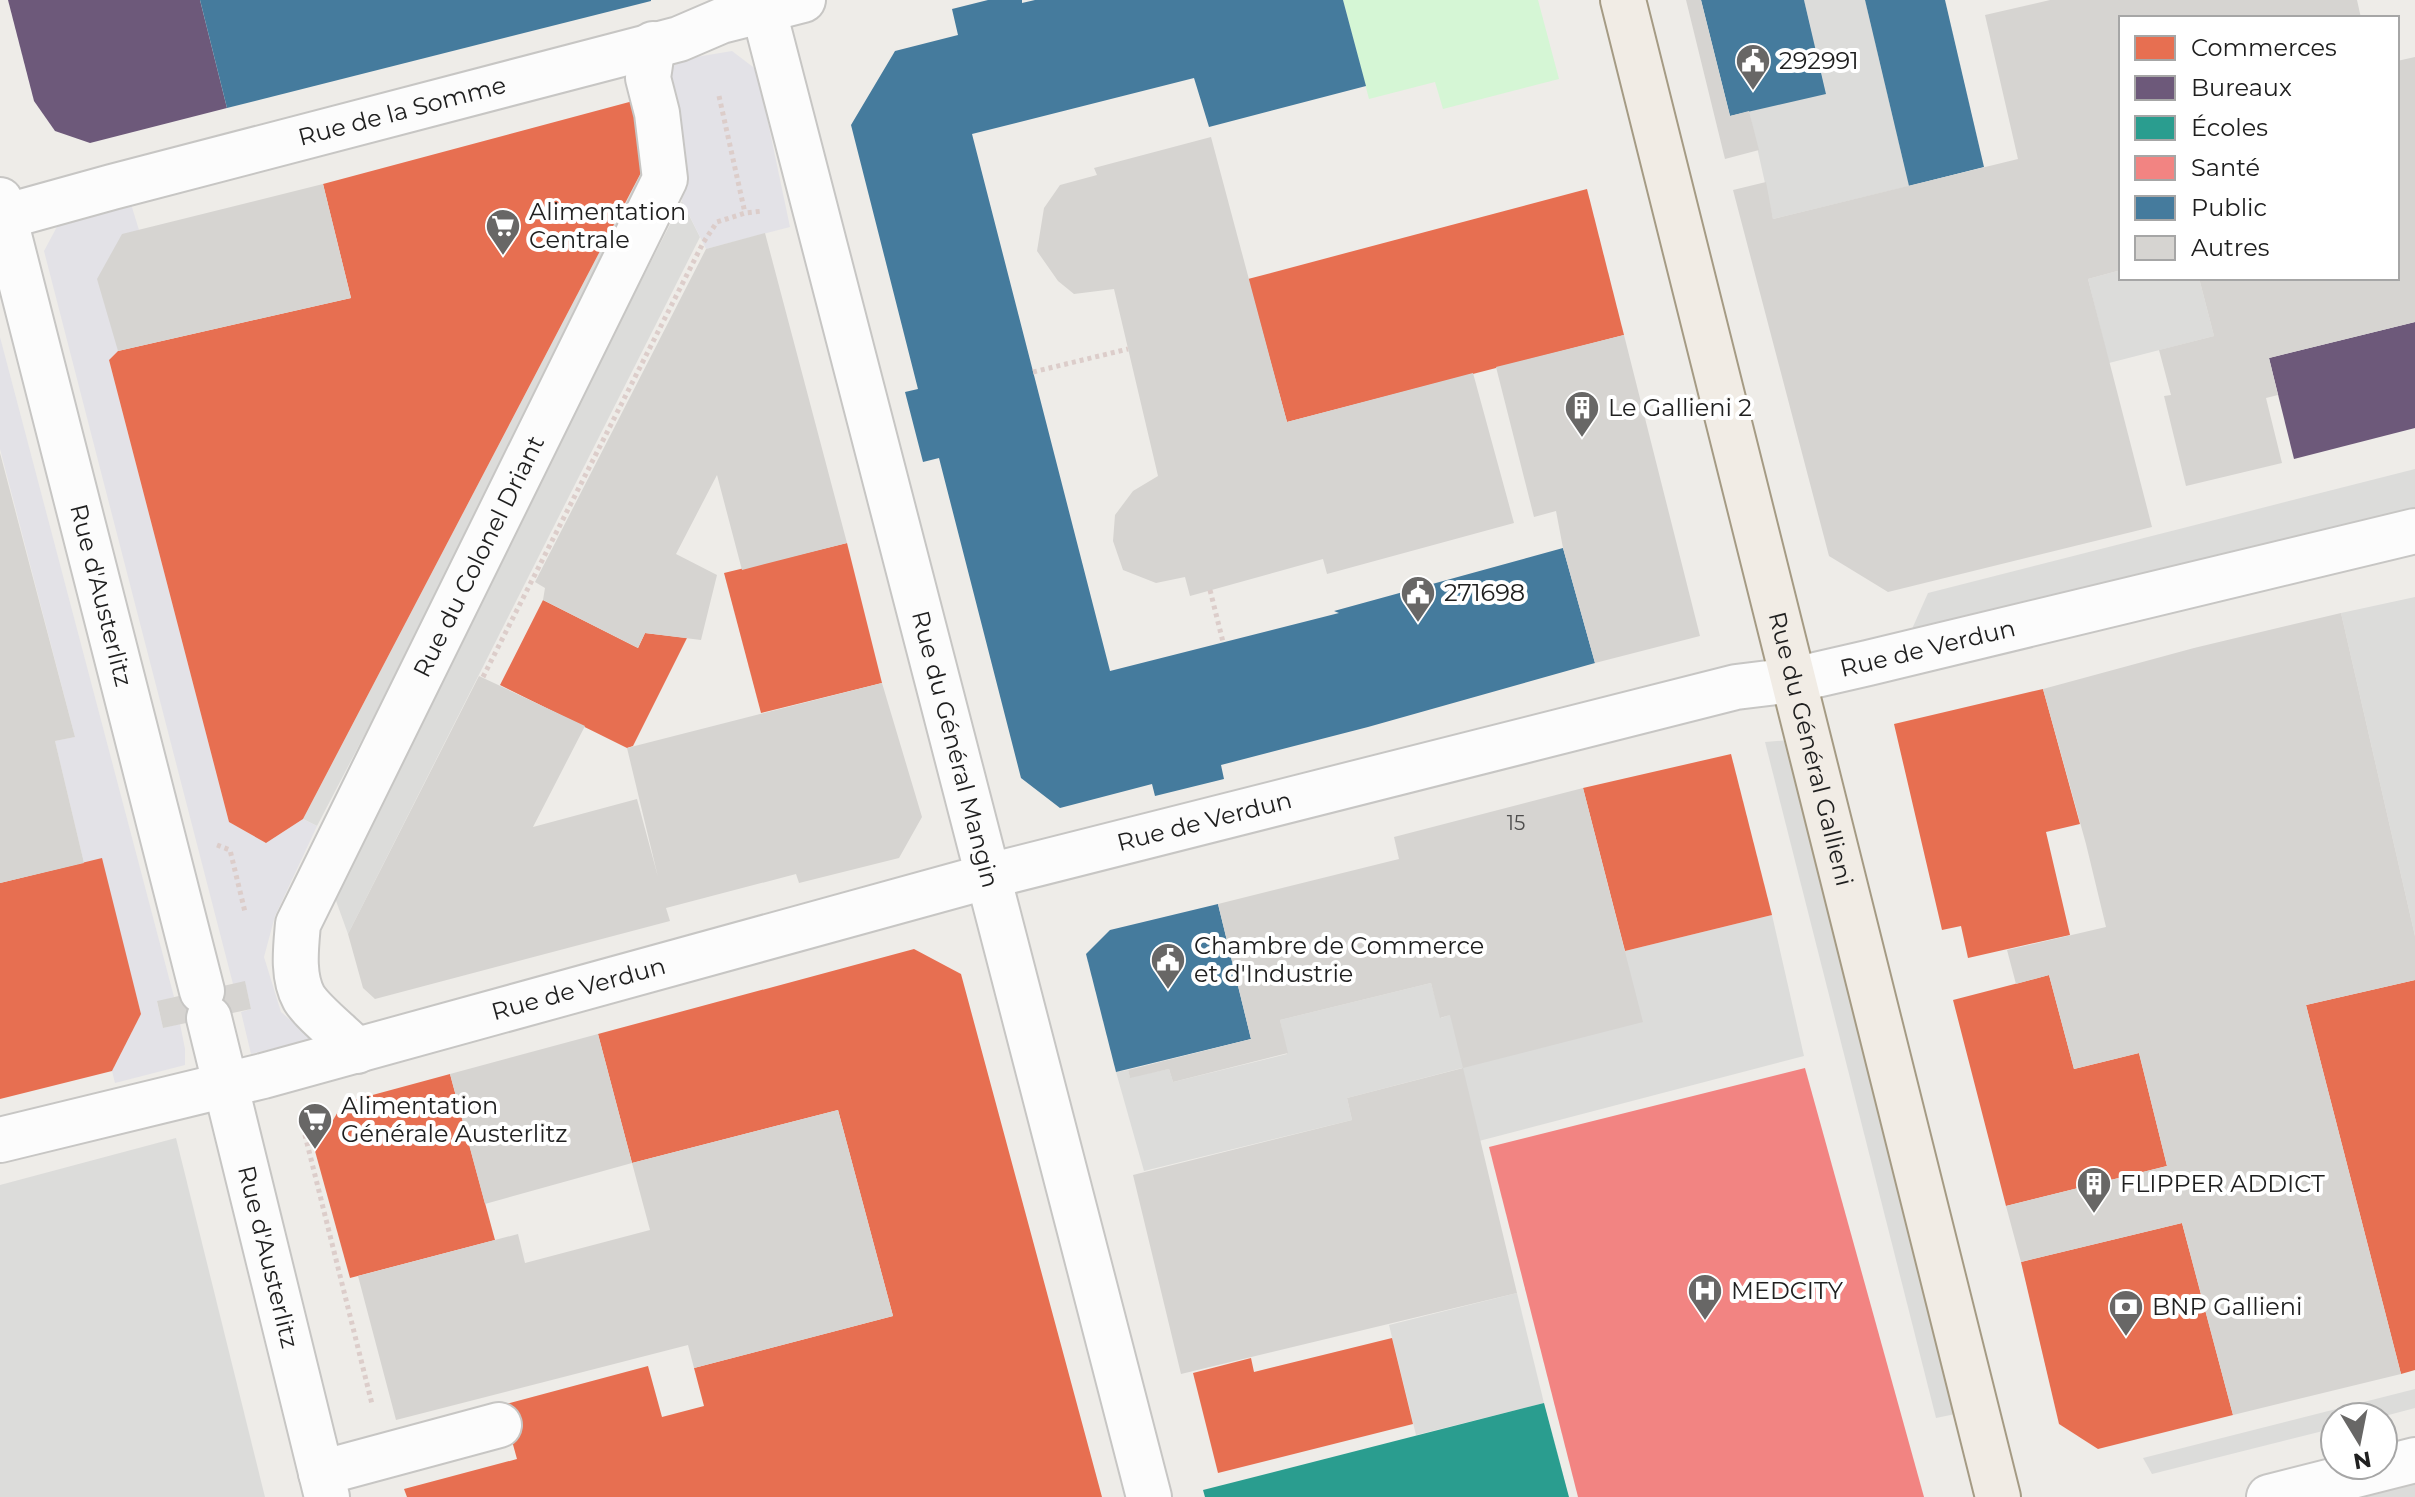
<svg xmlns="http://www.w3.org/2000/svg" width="2415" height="1497" font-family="Montserrat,sans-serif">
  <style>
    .religious { fill: #dcdcda }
    .park { fill: #d5f6d5 }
    .plaza { fill: #e3e2e7 }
    .shops { fill: #e76f51 }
    .offices { fill: #6d597a }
    .schools { fill: #2a9d8f }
    .health { fill: #f28482 }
    .public { fill: #457b9d }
    .building { fill: #d6d4d1 }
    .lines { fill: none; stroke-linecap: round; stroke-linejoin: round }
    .minor-casing { stroke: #c7c6c4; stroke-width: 48 }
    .major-casing { stroke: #a59b84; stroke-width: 48 }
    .path { stroke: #dccdca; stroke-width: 5; stroke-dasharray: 4 4; stroke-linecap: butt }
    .minor { stroke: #fcfcfc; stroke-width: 44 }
    .major { stroke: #f1ece5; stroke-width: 44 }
    .labels { text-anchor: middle; stroke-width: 8; stroke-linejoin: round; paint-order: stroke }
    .number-label { font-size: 20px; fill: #4e4d4c }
    .poi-label { font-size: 24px; fill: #202020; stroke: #fff; text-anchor: start }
    .street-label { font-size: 24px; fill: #202020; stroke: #fff }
  </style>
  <rect width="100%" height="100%" fill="#eeece8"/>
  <g class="religious">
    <path d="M 1804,0 L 1865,0 L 1909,186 L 1773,219 L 1749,111 L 1826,93 Z"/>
    <path d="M 645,165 L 655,177 L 317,826 L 303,819 Z"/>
    <path d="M 682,201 L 700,237 L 348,934 L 331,887 Z"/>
    <path d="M 2121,270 L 2121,278 L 2199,278 L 2214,336 L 2109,363 L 2088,279 Z"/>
    <path d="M 2415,469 L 2415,510 L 1908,638 L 1928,593 Z"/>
    <path d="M 2415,597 L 2415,936 L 2341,613 Z"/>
    <path d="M 1790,740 L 1960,1413 L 1936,1418 L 1765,742 Z"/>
    <path d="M 1772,915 L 1804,1056 L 1479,1141 L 1462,1068 L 1347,1098 L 1352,1120 L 1144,1171 L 1116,1072 L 1128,1070 L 1130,1077 L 1169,1069 L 1173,1082 L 1287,1054 L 1280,1020 L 1431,983 L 1441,1018 L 1625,951 Z"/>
    <path d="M 176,1138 L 265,1497 L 0,1497 L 0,1185 Z"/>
    <path d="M 1517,1293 L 1544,1403 L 1416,1435 L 1389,1325 Z"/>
    <path d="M 2415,1389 L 2415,1408 L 2381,1417 L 2335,1417 L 2335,1428 L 2152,1474 L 2143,1458 Z"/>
    <path d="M 2415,1473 L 2415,1497 L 2324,1497 Z"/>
  </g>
  <path class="park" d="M 1343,0 L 1538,0 L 1559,79 L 1443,109 L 1435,82 L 1369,99 Z"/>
  <g class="plaza">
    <path d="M 732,51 L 757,70 L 790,227 L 706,249 L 682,201 L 684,161 L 667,82 L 671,67 L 690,58 Z"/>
    <path d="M 131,204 L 139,230 L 118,351 L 109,360 L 229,822 L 266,843 L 303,819 L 317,826 L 275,916 L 264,957 L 281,1012 L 312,1039 L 251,1054 L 241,1012 L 251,1009 L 245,982 L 233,984 L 44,251 L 59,223 Z"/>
    <path d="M 0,337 L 174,997 L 157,1002 L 163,1028 L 180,1024 L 185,1049 L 185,1065 L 115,1083 L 112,1071 L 141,1014 L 101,860 L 84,863 L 55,741 L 75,737 L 0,449 Z"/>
  </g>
  <g class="shops">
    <path d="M 633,101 L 645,165 L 303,819 L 266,843 L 229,822 L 109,360 L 118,351 L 351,298 L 323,184 Z"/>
    <path d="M 1587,189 L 1624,335 L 1287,422 L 1248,279 Z"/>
    <path d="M 847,543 L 882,683 L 761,713 L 724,573 Z"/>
    <path d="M 543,600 L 638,648 L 645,633 L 687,638 L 633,746 L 627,748 L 500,685 Z"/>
    <path d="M 2043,689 L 2080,824 L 2046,832 L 2070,935 L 1968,958 L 1961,926 L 1942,930 L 1894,724 Z"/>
    <path d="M 1731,754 L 1772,915 L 1625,951 L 1583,788 Z"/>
    <path d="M 102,858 L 141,1014 L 112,1071 L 0,1099 L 0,883 Z"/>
    <path d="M 914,949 L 961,974 L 1102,1497 L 407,1497 L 404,1489 L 517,1459 L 502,1405 L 648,1366 L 662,1417 L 704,1406 L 694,1368 L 893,1316 L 838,1110 L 632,1163 L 598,1034 Z"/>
    <path d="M 2049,975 L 2074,1069 L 2139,1053 L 2167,1166 L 2006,1206 L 1953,1000 Z"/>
    <path d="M 2415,980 L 2415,1370 L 2401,1374 L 2306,1005 Z"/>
    <path d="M 450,1074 L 495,1240 L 350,1278 L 315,1151 L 343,1103 Z"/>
    <path d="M 2182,1223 L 2233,1415 L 2098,1449 L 2059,1424 L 2021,1262 Z"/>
    <path d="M 1392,1338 L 1413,1424 L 1218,1473 L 1193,1373 L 1251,1358 L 1254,1372 Z"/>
  </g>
  <g class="offices">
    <path d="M 8,0 L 200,0 L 227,108 L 90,143 L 55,131 L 34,101 Z"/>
    <path d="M 2415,322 L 2415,428 L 2294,459 L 2269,358 Z"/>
  </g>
  <path class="schools" d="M 1544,1403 L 1569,1497 L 1205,1497 L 1203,1490 Z"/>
  <path class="health" d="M 1805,1068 L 1924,1497 L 1578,1497 L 1489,1147 Z"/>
  <g class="public">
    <path d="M 200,0 L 651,0 L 651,1 L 227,108 Z"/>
    <path d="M 988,0 L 1022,0 L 1022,3 L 1035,0 L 1343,0 L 1366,86 L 1209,127 L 1194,78 L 972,134 L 1110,671 L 1339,613 L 1334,611 L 1563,548 L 1595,663 L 1368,727 L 1221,765 L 1224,779 L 1155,796 L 1152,784 L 1060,808 L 1021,778 L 939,458 L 923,462 L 905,392 L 918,389 L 851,125 L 895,51 L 958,35 L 952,9 Z"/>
    <path d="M 1701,0 L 1804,0 L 1826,94 L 1730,116 Z"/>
    <path d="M 1865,0 L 1945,0 L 1984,167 L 1909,186 Z"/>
    <path d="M 1218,904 L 1251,1039 L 1116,1072 L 1086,954 L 1110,930 Z"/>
  </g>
  <g class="building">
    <path d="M 1686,0 L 1701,0 L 1730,116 L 1749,111 L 1759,150 L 1725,159 Z"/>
    <path d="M 2050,0 L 2357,0 L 2361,18 L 2121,18 L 2121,270 L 2088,279 L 2152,527 L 1888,592 L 1829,556 L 1733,190 L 1766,182 L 1773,219 L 2018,159 L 1985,15 Z"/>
    <path d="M 2415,57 L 2415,322 L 2269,358 L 2278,395 L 2266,398 L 2282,463 L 2186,486 L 2164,396 L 2171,395 L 2159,350 L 2214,336 L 2199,278 L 2397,278 L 2397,61 Z"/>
    <path d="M 1211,137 L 1287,422 L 1473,373 L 1514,523 L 1327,574 L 1323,559 L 1190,596 L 1185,577 L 1156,583 L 1123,570 L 1113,541 L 1115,515 L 1133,491 L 1158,476 L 1114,289 L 1074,294 L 1058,281 L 1037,251 L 1044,208 L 1060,185 L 1097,175 L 1094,168 Z"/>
    <path d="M 323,184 L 351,298 L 118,351 L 97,279 L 122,234 Z"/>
    <path d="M 765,233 L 847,543 L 742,570 L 717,475 L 676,554 L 717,575 L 701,640 L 645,633 L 638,648 L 543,600 L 545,588 L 535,582 L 706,249 Z"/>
    <path d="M 1624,335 L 1700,636 L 1595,663 L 1563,548 L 1556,511 L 1534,517 L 1496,367 Z"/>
    <path d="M 0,453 L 75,737 L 55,741 L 84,863 L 0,883 Z"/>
    <path d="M 2341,613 L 2415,936 L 2415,980 L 2306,1005 L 2401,1374 L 2233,1415 L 2182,1223 L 2021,1262 L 2006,1206 L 2167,1166 L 2139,1053 L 2074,1069 L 2049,975 L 2016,984 L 2007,950 L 2106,927 L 2086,844 L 2043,689 L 2194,648 Z"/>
    <path d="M 479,676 L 585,726 L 533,827 L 637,799 L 658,877 L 627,748 L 882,683 L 922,817 L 899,858 L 799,883 L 796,874 L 666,908 L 670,921 L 375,999 L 363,988 L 348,934 Z"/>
    <path d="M 1583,788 L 1643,1022 L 1463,1068 L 1450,1015 L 1440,1018 L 1431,983 L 1280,1020 L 1288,1053 L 1173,1082 L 1169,1069 L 1130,1078 L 1128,1070 L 1251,1039 L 1218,904 L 1399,859 L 1394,837 Z"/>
    <path d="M 245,981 L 251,1009 L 163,1028 L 157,1001 Z"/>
    <path d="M 598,1034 L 632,1163 L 485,1204 L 450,1074 Z"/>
    <path d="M 1463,1068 L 1517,1293 L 1181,1374 L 1133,1175 L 1352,1120 L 1347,1098 Z"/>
    <path d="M 838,1110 L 893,1316 L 694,1368 L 688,1345 L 396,1420 L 358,1276 L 518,1234 L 525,1263 L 650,1230 L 632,1163 Z"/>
  </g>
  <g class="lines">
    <defs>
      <g id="minor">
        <path id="s1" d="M 761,0 L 1149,1497"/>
        <path id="s2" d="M 0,200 L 202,991"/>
        <path id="s3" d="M 0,218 L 112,187 L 679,39 L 721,21 L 803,0"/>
        <path id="s4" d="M 209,1018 L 327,1497"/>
        <path id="s5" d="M 357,1051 C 343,1036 314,1014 304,998 C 292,976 296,947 298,924 L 665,179 L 657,113 L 648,78 L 653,44"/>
        <path id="s6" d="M 0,1140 L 263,1076 L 989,876 L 1736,687 L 1794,680 L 1868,663 L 2415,531"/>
        <path d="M 321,1473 L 499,1425"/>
        <path d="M 2269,1497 L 2415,1460"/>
      </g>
      <g id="major">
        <path id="s7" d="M 1623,0 L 1998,1497"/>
      </g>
    </defs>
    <use href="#minor" class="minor-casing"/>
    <use href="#major" class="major-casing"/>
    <g class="path">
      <path d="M 719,96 L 745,213"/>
      <path d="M 1033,372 L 1128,349"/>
      <path d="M 1210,590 L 1223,642"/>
      <path d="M 483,677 L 703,243 L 717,222 L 745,213 L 763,211"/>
      <path d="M 217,845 L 230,850 L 245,912"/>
      <path d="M 301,1119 L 372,1404"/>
    </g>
    <use href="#minor" class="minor"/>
    <use href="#major" class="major"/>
  </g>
  <defs>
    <symbol id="civic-pin" viewBox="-11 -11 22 30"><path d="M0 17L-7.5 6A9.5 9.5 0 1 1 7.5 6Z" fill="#686766" stroke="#fff"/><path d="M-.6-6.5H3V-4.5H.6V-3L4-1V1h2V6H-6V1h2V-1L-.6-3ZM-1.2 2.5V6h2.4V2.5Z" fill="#fff"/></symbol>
    <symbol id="supermarket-pin" viewBox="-11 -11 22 30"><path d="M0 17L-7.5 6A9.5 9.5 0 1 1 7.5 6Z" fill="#686766" stroke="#fff"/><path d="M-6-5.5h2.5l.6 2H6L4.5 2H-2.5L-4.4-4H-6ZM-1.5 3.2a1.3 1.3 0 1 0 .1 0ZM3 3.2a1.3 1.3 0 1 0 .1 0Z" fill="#fff"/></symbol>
    <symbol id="building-pin" viewBox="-11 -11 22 30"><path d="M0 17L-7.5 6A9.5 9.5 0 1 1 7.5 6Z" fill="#686766" stroke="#fff"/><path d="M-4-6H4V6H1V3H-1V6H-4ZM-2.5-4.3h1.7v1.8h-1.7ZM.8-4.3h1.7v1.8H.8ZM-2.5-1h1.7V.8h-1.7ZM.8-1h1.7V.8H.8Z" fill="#fff"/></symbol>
    <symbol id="hospital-pin" viewBox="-11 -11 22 30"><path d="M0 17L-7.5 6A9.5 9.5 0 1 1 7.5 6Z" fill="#686766" stroke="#fff"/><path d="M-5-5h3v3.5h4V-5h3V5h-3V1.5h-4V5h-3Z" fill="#fff"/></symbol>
    <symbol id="bank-pin" viewBox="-11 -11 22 30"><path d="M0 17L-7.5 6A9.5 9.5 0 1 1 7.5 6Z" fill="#686766" stroke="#fff"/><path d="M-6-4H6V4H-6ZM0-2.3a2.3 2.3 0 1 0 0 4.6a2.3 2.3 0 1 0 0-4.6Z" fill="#fff"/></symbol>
  </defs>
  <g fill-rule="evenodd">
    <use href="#civic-pin" x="1733" y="41" width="40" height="54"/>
    <use href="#supermarket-pin" x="483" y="206" width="40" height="54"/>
    <use href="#building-pin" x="1562" y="388" width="40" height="54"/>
    <use href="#civic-pin" x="1398" y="573" width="40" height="54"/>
    <use href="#civic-pin" x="1148" y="940" width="40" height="54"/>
    <use href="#supermarket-pin" x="295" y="1100" width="40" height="54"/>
    <use href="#building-pin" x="2074" y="1164" width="40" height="54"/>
    <use href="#hospital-pin" x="1685" y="1271" width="40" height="54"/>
    <use href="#bank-pin" x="2106" y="1287" width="40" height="54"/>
  </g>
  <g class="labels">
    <g class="number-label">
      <text x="1516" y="830">15</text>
    </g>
    <g class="poi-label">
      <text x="1779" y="69">292991</text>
      <text x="529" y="220">Alimentation<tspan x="529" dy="28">Centrale</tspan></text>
      <text x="1608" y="416">Le Gallieni 2</text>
      <text x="1444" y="601">271698</text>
      <text x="1194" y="954">Chambre de Commerce<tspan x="1194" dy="28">et d'Industrie</tspan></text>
      <text x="341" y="1114">Alimentation<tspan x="341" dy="28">Générale Austerlitz</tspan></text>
      <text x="2120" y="1192">FLIPPER ADDICT</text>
      <text x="1731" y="1299">MEDCITY</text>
      <text x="2152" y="1315">BNP Gallieni</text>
    </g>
    <g class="street-label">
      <text dy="8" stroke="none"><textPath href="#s3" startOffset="416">Rue de la Somme</textPath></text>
      <text dy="8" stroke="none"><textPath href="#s5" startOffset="560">Rue du Colonel Driant</textPath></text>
      <text dy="8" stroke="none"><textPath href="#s2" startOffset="408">Rue d'Austerlitz</textPath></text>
      <text dy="8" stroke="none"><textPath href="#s6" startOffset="1990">Rue de Verdun</textPath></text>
      <text dy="8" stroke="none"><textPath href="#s1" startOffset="774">Rue du Général Mangin</textPath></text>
      <text dy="8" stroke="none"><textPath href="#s7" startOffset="772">Rue du Général Gallieni</textPath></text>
      <text dy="8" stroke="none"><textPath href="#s6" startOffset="1246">Rue de Verdun</textPath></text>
      <text dy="8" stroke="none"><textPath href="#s6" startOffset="598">Rue de Verdun</textPath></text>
      <text dy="8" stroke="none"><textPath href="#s4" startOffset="246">Rue d'Austerlitz</textPath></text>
    </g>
  </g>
  <rect x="2119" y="16" width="280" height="264" fill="#ffffff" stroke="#a6a6a6" stroke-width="2"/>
  <rect x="2135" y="36" width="40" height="24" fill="#e76f51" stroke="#a6a6a6" stroke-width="2"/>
  <text x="2191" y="56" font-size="24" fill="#202020">Commerces</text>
  <rect x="2135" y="76" width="40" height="24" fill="#6d597a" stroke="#a6a6a6" stroke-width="2"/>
  <text x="2191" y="96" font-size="24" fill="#202020">Bureaux</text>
  <rect x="2135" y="116" width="40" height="24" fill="#2a9d8f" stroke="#a6a6a6" stroke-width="2"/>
  <text x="2191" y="136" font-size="24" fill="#202020">Écoles</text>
  <rect x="2135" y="156" width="40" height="24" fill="#f28482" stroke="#a6a6a6" stroke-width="2"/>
  <text x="2191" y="176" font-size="24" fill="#202020">Santé</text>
  <rect x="2135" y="196" width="40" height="24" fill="#457b9d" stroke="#a6a6a6" stroke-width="2"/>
  <text x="2191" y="216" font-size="24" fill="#202020">Public</text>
  <rect x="2135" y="236" width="40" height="24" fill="#d6d4d1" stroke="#a6a6a6" stroke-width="2"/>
  <text x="2191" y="256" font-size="24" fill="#202020">Autres</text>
  <g transform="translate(2359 1441) rotate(170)"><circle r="38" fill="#ffffff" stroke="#a6a6a6" stroke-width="2"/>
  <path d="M0-6L14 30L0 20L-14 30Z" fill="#686766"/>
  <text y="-12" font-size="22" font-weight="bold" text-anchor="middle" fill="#202020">N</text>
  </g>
</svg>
